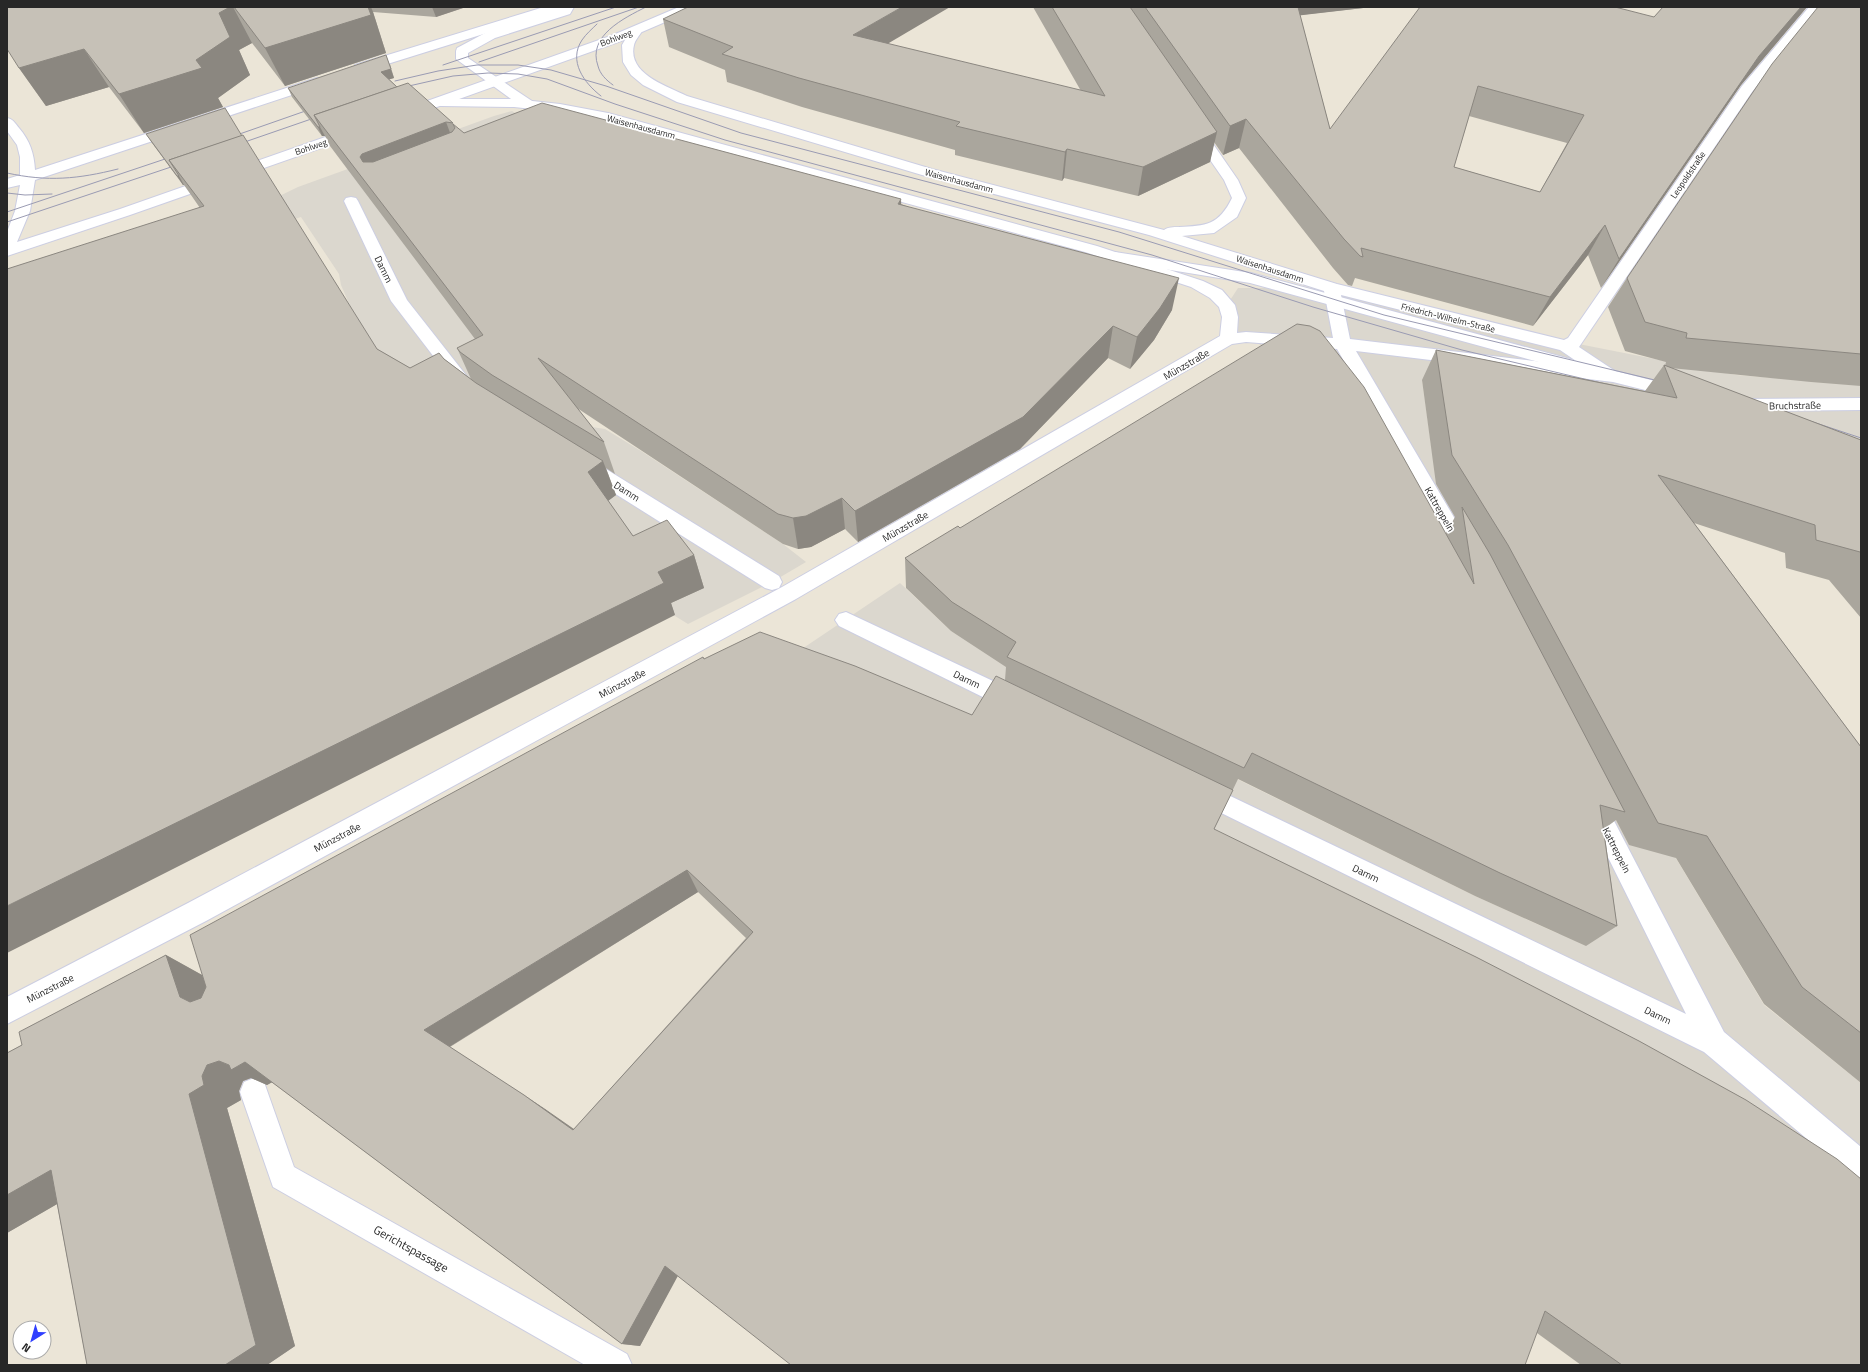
<svg xmlns="http://www.w3.org/2000/svg" width="1868" height="1372" font-family="'Titillium Web',sans-serif">
  <style>
    .plaza { fill: #dbd7ce }
    .lines { fill: none; stroke-linecap: round; stroke-linejoin: round }
    .lane-casing { stroke: #cccee2; stroke-width: 2 }
    .street-casing { stroke: #cccee2; stroke-width: 2 }
    .secondary-casing { stroke: #cccee2; stroke-width: 2 }
    .lane { fill: #fff; fill-rule: evenodd }
    .street { fill: #fff; fill-rule: evenodd }
    .secondary { fill: #fff; fill-rule: evenodd }
    .tram { stroke: #9a9bb3; stroke-width: 1 }
    .wall { fill: #aaa69d; fill-rule: evenodd }
    .shaded-wall { fill: #8b8780 }
    .building { fill: #c6c1b7; stroke: #8b8780; fill-rule: evenodd }
    .labels { text-anchor: middle; stroke-width: 3.5; stroke-linejoin: round; paint-order: stroke }
    .far-street-label { font-size: 9px; fill: #272727; stroke: #fff }
    .street-label { font-size: 10px; fill: #272727; stroke: #fff }
    .near-street-label { font-size: 12px; fill: #272727; stroke: #fff }
  </style>
  <rect width="100%" height="100%" fill="#ebe5d7"/>
  <g class="plaza">
    <path d="M 512,111 L 517,114 L 373,181 L 592,427 L 605,429 L 641,451 L 783,544 L 806,562 L 772,582 L 688,624 L 675,616 L 645,569 L 396,384 L 357,322 L 341,285 L 339,274 L 301,217 L 7,314 L 7,288 L 265,203 L 298,187 L 494,116 Z"/>
    <path d="M 1238,288 L 1331,288 L 1446,318 L 1736,375 L 1861,385 L 1861,480 L 1422,380 L 1432,452 L 1764,1005 L 1861,1083 L 1861,1231 L 778,665 L 900,583 L 951,631 L 1180,751 L 1475,896 L 1559,934 L 1271,351 L 1230,327 L 1227,305 Z"/>
  </g>
  <g class="lines">
    <defs>
      <g id="lane">
        <path d="M 562,7 L 574,7 L 570,14 L 495,38 L 468,53 L 468,58 L 532,101 L 534,104 L 532,107 L 522,107 L 456,59 L 456,51 L 457,48 L 487,32 Z"/>
        <path d="M 1115,252 L 1251,273 L 1607,369 L 1610,373 L 1607,377 L 1601,379 L 1250,283 L 1109,260 L 1107,257 L 1109,254 Z"/>
        <path d="M 254,1078 L 264,1082 L 294,1167 L 627,1354 L 632,1365 L 585,1365 L 273,1187 L 240,1092 L 244,1082 Z"/>
      </g>
      <g id="street">
        <path d="M 1809,7 L 1821,7 L 1752,92 L 1579,347 L 1615,371 L 1683,388 L 1686,392 L 1683,396 L 1677,398 L 1613,382 L 1356,351 L 1472,548 L 1475,553 L 1472,558 L 1465,561 L 1458,558 L 1337,349 L 1246,342 L 1232,344 L 796,599 L 206,921 L 7,1024 L 7,997 L 188,903 L 782,587 L 1220,336 L 1222,317 L 1219,307 L 1210,298 L 1191,287 L 1085,252 L 602,120 L 560,112 L 514,107 L 441,106 L 436,105 L 434,102 L 436,99 L 514,99 L 560,104 L 608,113 L 1097,246 L 1203,281 L 1222,290 L 1235,305 L 1238,317 L 1237,333 L 1246,332 L 1333,338 L 1324,291 L 1149,235 L 922,175 L 677,102 L 643,85 L 631,75 L 623,62 L 622,45 L 632,28 L 640,28 L 642,31 C 640,35 635,40 634,45 C 627,74 667,86 687,96 L 932,169 L 1164,230 C 1168,227 1173,227 1179,227 C 1206,226 1219,225 1232,198 L 1224,180 L 1188,128 L 1190,125 L 1200,125 L 1238,180 L 1246,198 L 1237,217 L 1214,233 L 1182,236 L 1337,284 L 1564,340 L 1568,338 L 1742,86 ZM 1341,295 L 1560,350 L 1585,367 L 1350,339 Z"/>
        <path d="M 351,197 L 356,198 L 358,201 L 407,300 L 469,379 L 472,383 L 469,387 L 463,389 L 457,387 L 391,301 L 344,201 L 346,198 Z"/>
        <path d="M 1861,398 L 1861,410 L 1740,411 L 1734,409 L 1731,405 L 1734,401 L 1740,399 Z"/>
        <path d="M 586,459 L 593,461 L 779,576 L 782,582 L 779,588 L 772,590 L 765,588 L 579,471 L 577,466 L 579,461 Z"/>
        <path d="M 846,612 L 1023,695 L 1026,702 L 1023,709 L 1015,711 L 1007,709 L 839,626 L 835,620 L 839,614 Z"/>
        <path d="M 1199,781 L 1686,1014 L 1580,801 L 1584,794 L 1592,790 L 1600,794 L 1724,1032 L 1861,1147 L 1861,1180 L 1851,1176 L 1704,1052 L 1191,798 L 1187,791 L 1191,784 Z"/>
      </g>
      <g id="secondary">
        <path d="M 544,7 L 563,7 L 561,10 L 365,71 L 355,71 L 354,68 L 355,65 Z"/>
        <path d="M 679,7 L 695,7 L 693,10 L 621,41 L 409,117 L 399,117 L 397,114 L 399,111 L 613,35 Z"/>
        <path d="M 317,78 L 322,79 L 324,82 L 322,85 L 35,180 L 30,211 L 17,242 L 120,209 L 351,128 L 361,128 L 363,131 L 361,134 L 130,215 L 7,256 L 7,232 L 15,211 L 20,185 L 7,188 L 7,179 L 20,175 L 20,157 L 17,145 L 7,131 L 7,118 C 13,119 15,123 19,128 C 30,141 34,153 35,170 Z"/>
      </g>
    </defs>
    <use href="#lane" class="lane-casing"/>
    <use href="#street" class="street-casing"/>
    <use href="#secondary" class="secondary-casing"/>
    <use href="#lane" class="lane"/>
    <use href="#street" class="street"/>
    <use href="#secondary" class="secondary"/>
    <g class="tram">
      <path d="M 597,24 C 592,29 586,34 582,40 C 568,61 584,83 601,96"/>
      <path d="M 479,62 L 639,7"/>
      <path d="M 443,65 L 616,7"/>
      <path d="M 395,81 L 438,71 L 477,65 L 518,65 L 551,70 L 606,86 L 741,133 L 1119,232 L 1384,315 L 1663,382"/>
      <path d="M 613,85 C 606,80 600,74 598,66 C 587,36 624,18 646,7"/>
      <path d="M 400,88 L 453,76 L 488,73 L 518,74 L 547,79 L 615,104 L 725,140 L 1152,255 L 1313,307 L 1462,350 L 1614,386"/>
      <path d="M 231,137 L 314,108"/>
      <path d="M 236,145 L 320,116"/>
      <path d="M 7,173 C 48,182 78,179 118,169"/>
      <path d="M 7,193 L 25,195 L 52,194"/>
      <path d="M 7,212 L 174,156"/>
      <path d="M 7,222 L 180,164"/>
      <path d="M 1795,416 L 1861,438"/>
    </g>
  </g>
  <g class="wall">
    <path d="M 7,7 L 466,7 L 436,17 L 373,12 L 386,53 L 285,86 L 252,43 L 239,50 L 250,75 L 218,98 L 223,107 L 144,133 L 109,87 L 46,106 L 19,68 Z"/>
    <path d="M 1033,7 L 1372,7 L 1300,15 L 1330,129 L 1654,17 L 1663,7 L 1807,7 L 1741,85 L 1601,288 L 1588,255 L 1533,326 L 1355,278 L 1352,286 L 1348,285 L 1333,268 L 1239,148 L 1223,155 L 1214,142 L 1210,162 L 1138,196 L 1064,178 L 1062,181 L 955,155 L 955,150 L 802,107 L 727,82 L 725,70 L 669,47 L 663,19 L 888,44 L 1081,91 ZM 1469,116 L 1567,143 L 1540,192 L 1454,167 Z"/>
    <path d="M 1861,7 L 1861,386 L 1811,382 L 1671,368 L 1861,440 L 1861,618 L 1829,580 L 1786,568 L 1785,553 L 1694,523 L 1861,747 L 1861,1083 L 1764,1004 L 1676,858 L 1629,845 L 1616,820 L 1604,829 L 1617,926 L 1586,946 L 1475,896 L 1238,779 L 1214,829 L 1861,1365 L 1581,1365 L 1537,1333 L 677,1276 L 640,1346 L 622,1344 L 272,1082 L 267,1085 L 251,1078 L 243,1081 L 239,1091 L 241,1100 L 227,1108 L 295,1346 L 267,1365 L 87,1365 L 57,1204 L 7,1233 L 7,1053 L 22,1045 L 166,955 L 202,975 L 704,659 L 972,715 L 1005,680 L 1006,667 L 951,631 L 906,588 L 905,558 L 960,528 L 1446,533 L 1455,517 L 1436,484 L 1422,380 L 1436,350 L 1645,391 L 1664,365 L 1665,366 L 1666,362 L 1625,351 L 1608,307 L 1627,278 ZM 698,892 L 746,938 L 574,1129 L 545,1109 L 450,1047 Z"/>
    <path d="M 390,64 L 394,78 L 389,79 L 397,87 L 453,123 L 455,128 L 464,133 L 901,204 L 1172,310 L 1154,340 L 1130,369 L 1108,358 L 1020,449 L 858,542 L 845,529 L 811,547 L 798,549 L 783,544 L 577,408 L 604,442 L 615,474 L 606,468 L 616,495 L 608,501 L 633,536 L 694,555 L 704,588 L 671,603 L 675,615 L 200,208 L 191,195 L 184,185 L 183,185 L 152,143 L 146,134 L 377,349 L 410,368 L 444,359 L 471,379 L 457,348 L 475,339 L 330,146 L 325,136 L 322,136 L 292,97 L 288,88 Z"/>
  </g>
  <g class="shaded-wall">
    <path d="M 230,7 L 233,7 L 252,43 L 239,50 L 250,75 L 218,98 L 223,107 L 144,133 L 119,94 L 196,60 L 219,13 Z"/>
    <path d="M 368,7 L 371,7 L 373,12 L 386,53 L 285,86 L 265,48 Z"/>
    <path d="M 432,7 L 466,7 L 436,17 Z"/>
    <path d="M 902,7 L 950,7 L 855,63 L 853,35 Z"/>
    <path d="M 1289,7 L 1372,7 L 1286,17 Z"/>
    <path d="M 1801,7 L 1807,7 L 1741,85 L 1601,288 L 1619,259 L 1759,56 Z"/>
    <path d="M 84,49 L 109,87 L 46,106 L 19,68 Z"/>
    <path d="M 386,55 L 394,78 L 384,81 L 381,72 Z"/>
    <path d="M 1246,119 L 1239,148 L 1223,155 L 1230,126 Z"/>
    <path d="M 446,122 L 458,154 L 375,189 L 360,157 L 362,154 Z"/>
    <path d="M 318,127 L 320,127 L 325,136 L 322,136 Z"/>
    <path d="M 1217,132 L 1210,162 L 1138,196 L 1143,167 Z"/>
    <path d="M 1067,149 L 1064,178 L 1062,181 L 1065,152 Z"/>
    <path d="M 177,176 L 179,176 L 184,185 L 183,185 Z"/>
    <path d="M 901,199 L 902,231 L 898,204 Z"/>
    <path d="M 1605,225 L 1588,255 L 1533,326 L 1550,297 Z"/>
    <path d="M 1179,278 L 1172,310 L 1154,340 L 1130,369 L 1137,337 Z"/>
    <path d="M 1113,326 L 1108,358 L 1020,449 L 858,542 L 855,511 Z"/>
    <path d="M 603,461 L 616,495 L 601,506 L 588,472 Z"/>
    <path d="M 842,498 L 845,529 L 811,547 L 798,549 L 793,518 Z"/>
    <path d="M 694,555 L 704,588 L 671,603 L 675,615 L 7,953 L 7,906 L 658,572 Z"/>
    <path d="M 687,870 L 698,892 L 449,1047 L 424,1030 Z"/>
    <path d="M 166,955 L 202,975 L 217,1016 L 180,997 Z"/>
    <path d="M 219,1061 L 235,1068 L 245,1062 L 280,1078 L 267,1085 L 251,1078 L 243,1081 L 239,1091 L 241,1100 L 227,1108 L 295,1346 L 267,1365 L 225,1365 L 189,1094 L 202,1076 L 207,1065 Z"/>
    <path d="M 524,1095 L 545,1109 L 592,1142 L 573,1130 Z"/>
    <path d="M 51,1170 L 97,1181 L 7,1233 L 7,1195 Z"/>
    <path d="M 665,1266 L 680,1272 L 640,1346 L 622,1344 Z"/>
  </g>
  <g class="building">
    <path d="M 7,7 L 230,7 L 219,13 L 230,37 L 196,60 L 202,68 L 119,94 L 84,49 L 19,68 L 7,49 Z"/>
    <path d="M 234,7 L 368,7 L 371,15 L 265,48 Z"/>
    <path d="M 688,7 L 902,7 L 853,35 L 1105,96 L 1052,7 L 1130,7 L 1217,132 L 1143,167 L 1067,149 L 1065,152 L 956,126 L 960,122 L 799,78 L 722,54 L 733,47 L 663,19 Z"/>
    <path d="M 1145,7 L 1298,7 L 1330,129 L 1420,7 L 1615,7 L 1654,17 L 1663,7 L 1801,7 L 1759,56 L 1619,259 L 1605,225 L 1550,297 L 1361,248 L 1363,257 L 1360,256 L 1344,239 L 1246,119 L 1230,126 ZM 1478,86 L 1584,115 L 1540,192 L 1454,167 Z"/>
    <path d="M 1818,7 L 1861,7 L 1861,354 L 1686,338 L 1687,333 L 1645,322 L 1627,278 L 1772,64 Z"/>
    <path d="M 386,55 L 391,69 L 381,72 L 397,87 L 314,115 L 320,127 L 318,127 L 288,88 Z"/>
    <path d="M 408,83 L 453,123 L 446,122 L 362,154 L 360,157 L 363,162 L 373,162 L 452,132 L 455,128 L 453,124 L 464,133 L 542,103 L 901,199 L 898,204 L 1179,278 L 1160,308 L 1137,337 L 1113,326 L 1023,417 L 855,511 L 842,498 L 806,516 L 793,518 L 778,514 L 538,358 L 604,442 L 492,375 L 460,352 L 457,348 L 483,335 L 314,115 Z"/>
    <path d="M 225,108 L 242,136 L 169,160 L 179,176 L 177,176 L 146,134 Z"/>
    <path d="M 243,135 L 377,349 L 410,368 L 439,353 L 444,359 L 476,383 L 603,461 L 588,472 L 633,536 L 667,520 L 694,555 L 658,572 L 664,583 L 7,906 L 7,269 L 204,206 L 169,160 Z"/>
    <path d="M 1297,324 L 1310,326 L 1320,331 L 1364,387 L 1474,584 L 1462,507 L 1490,554 L 1625,812 L 1600,805 L 1617,926 L 1500,873 L 1252,753 L 1244,768 L 1007,657 L 1016,642 L 952,602 L 905,558 L 958,526 L 960,528 Z"/>
    <path d="M 1436,350 L 1677,398 L 1664,365 L 1861,440 L 1861,553 L 1860,552 L 1816,540 L 1815,525 L 1658,475 L 1861,747 L 1861,1033 L 1802,987 L 1707,836 L 1658,823 L 1508,545 L 1452,455 Z"/>
    <path d="M 760,632 L 855,666 L 972,715 L 996,676 L 1233,790 L 1214,829 L 1476,957 L 1639,1041 L 1746,1100 L 1837,1159 L 1861,1179 L 1861,1365 L 1622,1365 L 1545,1311 L 1525,1365 L 791,1365 L 665,1266 L 622,1344 L 245,1062 L 231,1070 L 229,1065 L 219,1061 L 207,1065 L 202,1076 L 204,1085 L 189,1094 L 256,1345 L 225,1365 L 87,1365 L 51,1170 L 7,1195 L 7,1053 L 22,1045 L 19,1032 L 166,955 L 180,997 L 190,1002 L 201,998 L 206,987 L 190,935 L 703,657 L 704,659 ZM 687,870 L 753,932 L 573,1130 L 524,1095 L 424,1030 Z"/>
  </g>
  <g class="labels">
    <g class="far-street-label">
      <text transform="translate(616 38) rotate(-21)" y="3">Bohlweg</text>
      <text transform="translate(641 127) rotate(15)" y="3">Waisenhausdamm</text>
      <text transform="translate(311 147) rotate(-19)" y="3">Bohlweg</text>
      <text transform="translate(1688 175) rotate(-56)" y="3">Leopoldstraße</text>
      <text transform="translate(959 181) rotate(15)" y="3">Waisenhausdamm</text>
      <text transform="translate(1270 269) rotate(18)" y="3">Waisenhausdamm</text>
      <text transform="translate(1448 318) rotate(14)" y="3">Friedrich-Wilhelm-Straße</text>
    </g>
    <g class="street-label">
      <text transform="translate(384 269) rotate(64)" y="4">Damm</text>
      <text transform="translate(1186 364) rotate(-30)" y="4">Münzstraße</text>
      <text transform="translate(1795 405) rotate(-1)" y="4">Bruchstraße</text>
      <text transform="translate(627 491) rotate(32)" y="4">Damm</text>
      <text transform="translate(1440 509) rotate(60)" y="4">Kattreppeln</text>
      <text transform="translate(905 526) rotate(-30)" y="4">Münzstraße</text>
      <text transform="translate(967 679) rotate(26)" y="4">Damm</text>
      <text transform="translate(622 683) rotate(-28)" y="4">Münzstraße</text>
      <text transform="translate(337 837) rotate(-28)" y="4">Münzstraße</text>
      <text transform="translate(1617 850) rotate(63)" y="4">Kattreppeln</text>
      <text transform="translate(1366 873) rotate(26)" y="4">Damm</text>
      <text transform="translate(50 988) rotate(-27)" y="4">Münzstraße</text>
      <text transform="translate(1658 1015) rotate(26)" y="4">Damm</text>
    </g>
    <g class="near-street-label">
      <text transform="translate(411 1249) rotate(29)" y="4">Gerichtspassage</text>
    </g>
  </g>
  <rect width="1868" height="1372" fill="none" stroke="#272727" stroke-width="16"/>
  <g transform="translate(32 1340) rotate(217)"><circle r="19" fill="#ffffff" stroke="#a9a9a9"/>
  <path d="M0-3L7 15L0 10L-7 15Z" fill="#303fff"/>
  <text y="-6" font-size="11" font-weight="bold" text-anchor="middle" fill="#272727">N</text>
  </g>
</svg>
